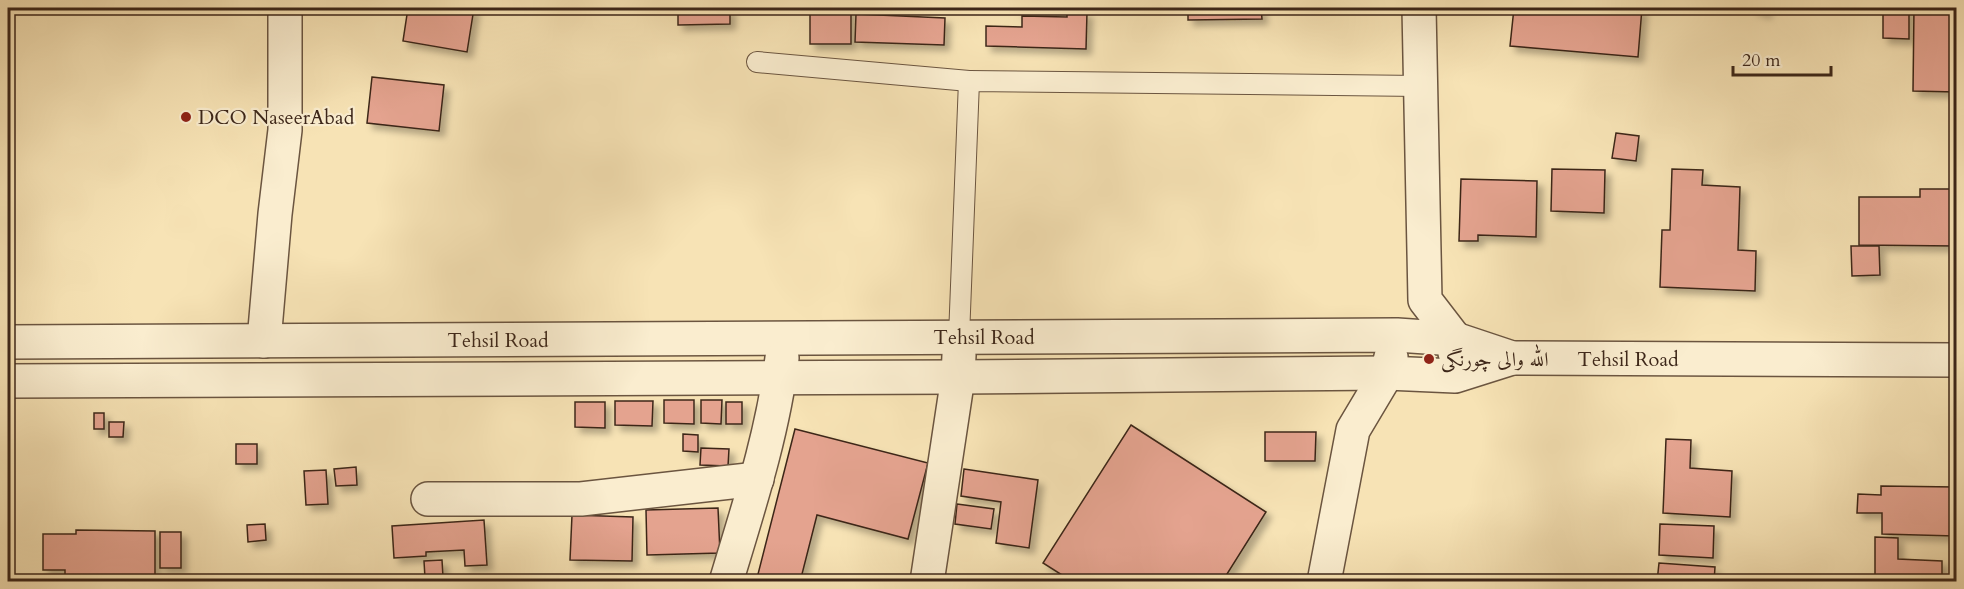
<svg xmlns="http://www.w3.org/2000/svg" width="1964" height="589" font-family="Cardo,Amiri,serif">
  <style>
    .building { fill: #e4a38f; stroke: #3c2619; stroke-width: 1.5; filter: url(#shadow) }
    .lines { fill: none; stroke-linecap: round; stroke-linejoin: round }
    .lane-casing { stroke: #6b5540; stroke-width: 22 }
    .street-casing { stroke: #6b5540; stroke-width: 36 }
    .lane { stroke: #faedcf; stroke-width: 20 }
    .street { stroke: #faedcf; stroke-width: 33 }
    .poi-dot { fill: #8f2418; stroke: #faedcf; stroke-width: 2 }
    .labels { text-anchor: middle; stroke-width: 4.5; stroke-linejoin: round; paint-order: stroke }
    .poi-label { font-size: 20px; fill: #3c2619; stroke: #faedcf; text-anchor: start }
    .street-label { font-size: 20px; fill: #3c2619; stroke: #faedcf }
  </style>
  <defs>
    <filter id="shadow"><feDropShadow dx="5.5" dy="5.5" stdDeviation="3" flood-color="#0004"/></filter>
  </defs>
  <rect width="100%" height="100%" fill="#f7e3b5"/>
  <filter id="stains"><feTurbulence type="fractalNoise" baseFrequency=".00333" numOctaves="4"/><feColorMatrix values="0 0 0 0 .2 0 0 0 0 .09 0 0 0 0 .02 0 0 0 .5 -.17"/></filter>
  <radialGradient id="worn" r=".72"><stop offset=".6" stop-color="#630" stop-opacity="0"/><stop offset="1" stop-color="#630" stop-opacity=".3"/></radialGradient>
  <g class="building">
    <path d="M 408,8 L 474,8 L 467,52 L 403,41 Z"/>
    <path d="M 678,8 L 730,8 L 730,24 L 678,25 Z"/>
    <rect x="810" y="8" width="41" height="36"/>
    <path d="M 1018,8 L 1063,8 L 1063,13 L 1018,12 Z"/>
    <path d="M 1188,8 L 1261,8 L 1262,19 L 1188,20 Z"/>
    <path d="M 1514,8 L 1642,8 L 1638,57 L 1510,46 Z"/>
    <path d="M 1750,8 L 1767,8 L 1765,13 Z"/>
    <path d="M 1883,8 L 1909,8 L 1909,39 L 1883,38 Z"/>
    <path d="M 1914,8 L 1956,8 L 1956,92 L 1913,91 Z"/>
    <path d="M 1067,12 L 1087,12 L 1086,49 L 986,46 L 986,26 L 1022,27 L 1022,16 L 1067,17 Z"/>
    <path d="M 856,14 L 945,18 L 944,45 L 855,42 Z"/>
    <path d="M 372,77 L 444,85 L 439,131 L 367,123 Z"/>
    <path d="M 1616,133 L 1639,136 L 1636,161 L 1612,158 Z"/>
    <path d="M 1552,169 L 1605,170 L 1604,213 L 1551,211 Z"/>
    <path d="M 1672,169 L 1703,170 L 1702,185 L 1740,187 L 1738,250 L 1756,251 L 1755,291 L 1660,287 L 1662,230 L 1670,230 Z"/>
    <path d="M 1461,179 L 1537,181 L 1536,237 L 1478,235 L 1478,241 L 1459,241 Z"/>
    <path d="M 1920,189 L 1956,189 L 1956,246 L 1859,245 L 1859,197 L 1920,197 Z"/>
    <path d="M 1851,246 L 1879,246 L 1880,275 L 1852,276 Z"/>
    <path d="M 664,400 L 694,400 L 694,424 L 664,423 Z"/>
    <path d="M 701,400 L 722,400 L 721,424 L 701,423 Z"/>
    <path d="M 615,401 L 653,401 L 652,426 L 615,425 Z"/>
    <path d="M 575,402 L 605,402 L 605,428 L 575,427 Z"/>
    <rect x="726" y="402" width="16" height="22"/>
    <rect x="94" y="413" width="10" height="16"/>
    <path d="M 109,422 L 124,422 L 123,437 L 109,437 Z"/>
    <path d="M 1131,425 L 1266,512 L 1222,582 L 1073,582 L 1043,563 Z"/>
    <path d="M 795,429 L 928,463 L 908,539 L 817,515 L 800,582 L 756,582 Z"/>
    <path d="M 1265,432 L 1316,432 L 1315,461 L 1265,461 Z"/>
    <path d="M 683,434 L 698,435 L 698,452 L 683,451 Z"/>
    <path d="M 1666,439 L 1691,440 L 1690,468 L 1732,471 L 1730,517 L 1663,513 Z"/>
    <rect x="236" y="444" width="21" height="20"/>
    <path d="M 701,448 L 729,449 L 728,466 L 700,465 Z"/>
    <path d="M 356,467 L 357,485 L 336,486 L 334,469 Z"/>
    <path d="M 964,469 L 1038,480 L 1029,548 L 996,543 L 1001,502 L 961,496 Z"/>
    <path d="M 326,470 L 328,504 L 306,505 L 304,471 Z"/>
    <path d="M 1881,486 L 1955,487 L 1955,536 L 1882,534 L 1882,513 L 1857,513 L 1858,494 L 1881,495 Z"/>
    <path d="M 957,504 L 994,509 L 991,529 L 955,524 Z"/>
    <path d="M 718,508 L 720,553 L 647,555 L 646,510 Z"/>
    <path d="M 572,515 L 633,517 L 632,561 L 570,560 Z"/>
    <path d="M 484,520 L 487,565 L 465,566 L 464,550 L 426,552 L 426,556 L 394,558 L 392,526 Z"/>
    <path d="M 265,524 L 266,540 L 248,542 L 247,525 Z"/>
    <path d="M 1660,524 L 1714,526 L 1713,558 L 1659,555 Z"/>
    <path d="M 76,530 L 155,531 L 155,577 L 65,577 L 65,570 L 43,570 L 43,534 L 76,534 Z"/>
    <rect x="160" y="532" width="21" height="36"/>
    <path d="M 1875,537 L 1898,538 L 1898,559 L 1942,561 L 1942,582 L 1875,582 Z"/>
    <path d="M 442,560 L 443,577 L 425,578 L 424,561 Z"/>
    <path d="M 1659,563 L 1715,567 L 1714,582 L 1657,582 Z"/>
    <path d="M 574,575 L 687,579 L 687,582 L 574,582 Z"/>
  </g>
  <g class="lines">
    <defs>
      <g id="lane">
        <path d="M 757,62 L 969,81"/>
        <path d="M 959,337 L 969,81 L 1420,86"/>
      </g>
      <g id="street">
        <path d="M 1419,8 L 1425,300 L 1455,339 L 1455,353"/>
        <path d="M 264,341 L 275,214 L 285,130 L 285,8"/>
        <path d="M 8,342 L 1397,335 L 1455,339 L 1512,358 L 1956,360"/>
        <path d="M 8,381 L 958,377 L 1387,373 L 1455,376 L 1512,358"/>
        <path d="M 428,499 L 581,499 L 757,479"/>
        <path d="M 726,582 C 748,509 773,433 782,358"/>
        <path d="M 927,582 L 958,377 L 959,355"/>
        <path d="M 1324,582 L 1353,430 L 1387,373 L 1391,357"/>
      </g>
    </defs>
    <use href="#lane" class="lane-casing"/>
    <use href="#street" class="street-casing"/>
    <use href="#lane" class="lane"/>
    <use href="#street" class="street"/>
  </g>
  <g class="poi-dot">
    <circle cx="186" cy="117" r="6"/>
    <circle cx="1429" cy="359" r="6"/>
  </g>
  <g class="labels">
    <g class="poi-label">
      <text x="198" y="124">DCO NaseerAbad</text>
      <text x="1441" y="366">اللہ والی چورنگی</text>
    </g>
    <g class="street-label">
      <text x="984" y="344">Tehsil Road</text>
      <text x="498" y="347">Tehsil Road</text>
      <text x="1628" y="366">Tehsil Road</text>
    </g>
  </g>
  <rect width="1964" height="589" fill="none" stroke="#f7e3b5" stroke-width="30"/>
  <rect x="9" y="9" width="1946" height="571" fill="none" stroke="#3c2619" stroke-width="3"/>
  <rect x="15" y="15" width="1934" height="559" fill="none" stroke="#3c2619" stroke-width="1.5"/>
  <path d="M1733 66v9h98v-9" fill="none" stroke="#3c2619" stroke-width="3"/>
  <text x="1742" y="66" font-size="18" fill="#3c2619" stroke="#faedcf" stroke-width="4.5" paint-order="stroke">20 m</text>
  <rect width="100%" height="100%" filter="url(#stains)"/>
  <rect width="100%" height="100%" fill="url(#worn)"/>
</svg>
